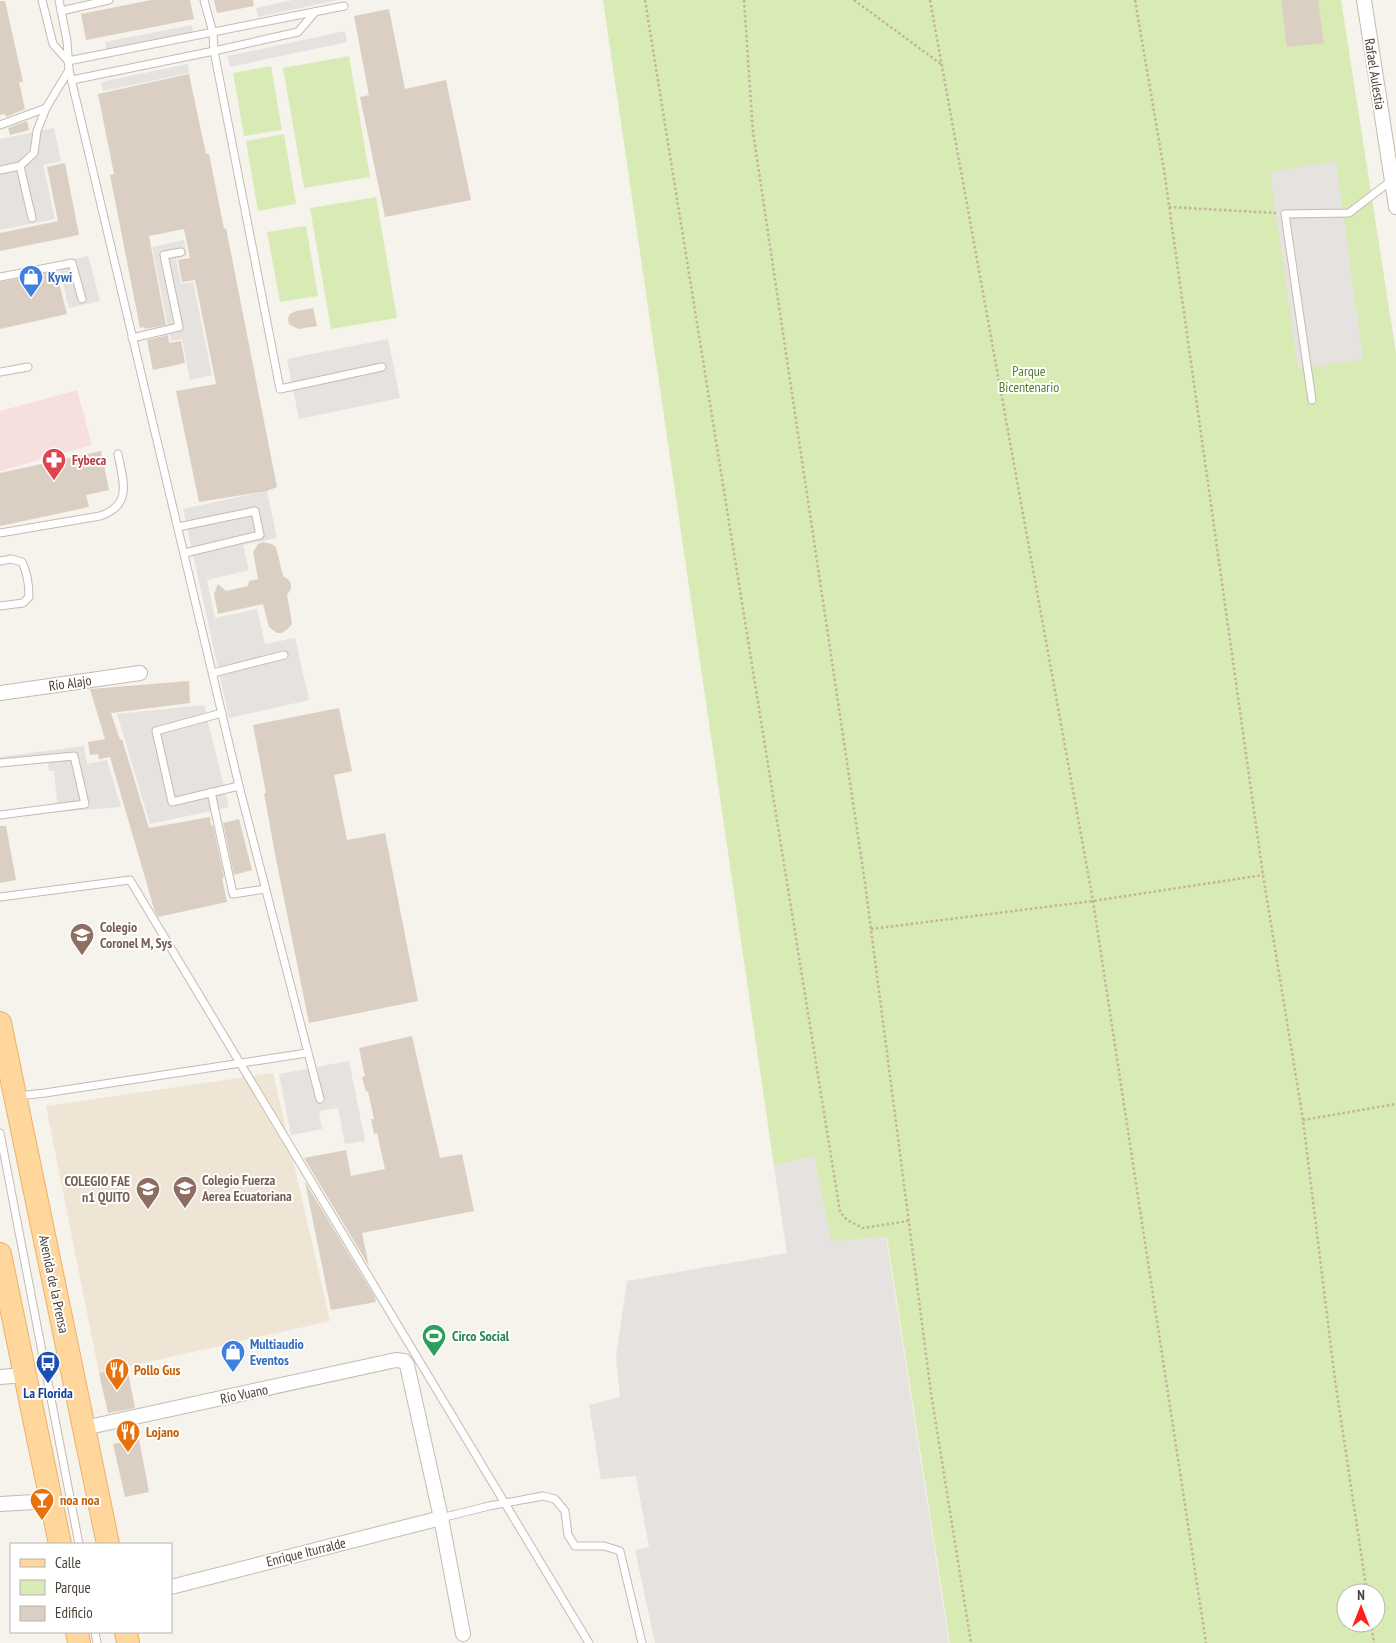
<svg xmlns="http://www.w3.org/2000/svg" width="1396" height="1643" font-family="'PT Sans Narrow',sans-serif">
  <style>
    .education { fill: #efe5d5 }
    .medical { fill: #f6e0df }
    .green { fill: #d9ebb4; fill-rule: evenodd }
    .parking { fill: #e5e2e0 }
    .building { fill: #dbcfc3 }
    .lines { fill: none; stroke-linecap: round; stroke-linejoin: round }
    .service-casing { stroke: #c5bbb0; stroke-width: 9 }
    .minor-casing { stroke: #c5bbb0; stroke-width: 16 }
    .primary-casing { stroke: #e9b267; stroke-width: 24 }
    .path { stroke: #c5b29e; stroke-width: 2.5; stroke-dasharray: 2.5 2.5; stroke-linecap: butt }
    .service { stroke: #fff; stroke-width: 7 }
    .minor { stroke: #fff; stroke-width: 14 }
    .primary { stroke: #ffd79c; stroke-width: 22 }
    .labels { text-anchor: middle; stroke-width: 4; stroke-linejoin: round; paint-order: stroke }
    .street-label { font-size: 14px; fill: #4b4238; stroke: #fff }
    .shop-label { font-size: 14px; font-weight: bold; fill: #366cbe; stroke: #fff; text-anchor: start }
    .park-label { font-size: 14px; fill: #548128; stroke: #fff }
    .health-label { font-size: 14px; font-weight: bold; fill: #be3a42; stroke: #fff; text-anchor: start }
    .education-label { font-size: 14px; font-weight: bold; fill: #785e54; stroke: #fff; text-anchor: start }
    .leisure-label { font-size: 14px; font-weight: bold; fill: #27864d; stroke: #fff; text-anchor: start }
    .food-label { font-size: 14px; font-weight: bold; fill: #c56008; stroke: #fff; text-anchor: start }
    .transit-label { font-size: 14px; font-weight: bold; fill: #164399; stroke: #fff }
  </style>
  <rect width="100%" height="100%" fill="#f6f2ec"/>
  <path class="education" d="M 273,1073 L 330,1321 L 99,1373 L 46,1106 Z"/>
  <path class="medical" d="M 77,390 L 92,445 L 0,471 L 0,411 Z"/>
  <g class="green">
    <path d="M 603,0 L 1341,0 L 1396,353 L 1396,1643 L 950,1643 L 887,1237 L 831,1242 L 814,1156 L 774,1166 ZM 1346,1593 L 1376,1593 L 1376,1623 L 1346,1623 Z"/>
    <path d="M 349,56 L 370,177 L 304,188 L 283,68 Z"/>
    <path d="M 271,66 L 282,130 L 244,136 L 233,73 Z"/>
    <path d="M 284,134 L 296,204 L 258,211 L 246,141 Z"/>
    <path d="M 376,197 L 397,318 L 331,329 L 310,208 Z"/>
    <path d="M 306,226 L 318,296 L 280,302 L 267,232 Z"/>
  </g>
  <g class="parking">
    <path d="M 293,0 L 337,0 L 258,17 L 256,8 Z"/>
    <path d="M 192,25 L 193,33 L 107,51 L 105,42 Z"/>
    <path d="M 345,31 L 347,42 L 230,67 L 228,56 Z"/>
    <path d="M 188,64 L 189,73 L 103,91 L 101,82 Z"/>
    <path d="M 54,128 L 61,161 L 43,165 L 55,219 L 0,230 L 0,139 Z"/>
    <path d="M 1336,161 L 1363,359 L 1298,369 L 1270,172 Z"/>
    <path d="M 184,240 L 187,256 L 176,259 L 181,284 L 193,282 L 212,375 L 190,380 L 182,339 L 171,341 L 152,247 Z"/>
    <path d="M 88,256 L 100,301 L 69,308 L 58,263 Z"/>
    <path d="M 388,339 L 400,398 L 299,419 L 287,359 Z"/>
    <path d="M 267,491 L 277,538 L 243,545 L 249,570 L 207,580 L 215,618 L 257,609 L 265,644 L 295,638 L 309,700 L 229,718 L 183,509 Z"/>
    <path d="M 204,705 L 229,807 L 150,824 L 117,714 Z"/>
    <path d="M 84,746 L 87,764 L 107,760 L 121,807 L 58,812 L 54,771 L 49,771 L 48,762 L 0,767 L 0,757 Z"/>
    <path d="M 349,1061 L 365,1141 L 345,1144 L 338,1108 L 319,1111 L 322,1129 L 291,1135 L 279,1074 Z"/>
    <path d="M 814,1156 L 831,1241 L 886,1237 L 949,1643 L 655,1643 L 635,1550 L 649,1547 L 636,1476 L 601,1479 L 589,1405 L 620,1397 L 616,1357 L 627,1281 L 787,1253 L 774,1166 Z"/>
  </g>
  <g class="building">
    <path d="M 151,0 L 190,0 L 194,19 L 86,40 L 81,14 Z"/>
    <path d="M 214,0 L 253,0 L 254,6 L 217,13 Z"/>
    <path d="M 1281,0 L 1318,0 L 1324,43 L 1287,47 Z"/>
    <path d="M 0,1 L 5,1 L 23,82 L 19,82 L 25,109 L 6,117 L 5,114 L 0,115 Z"/>
    <path d="M 389,9 L 405,89 L 446,80 L 471,200 L 385,217 L 360,97 L 369,95 L 354,16 Z"/>
    <path d="M 189,74 L 206,154 L 209,154 L 224,229 L 226,228 L 277,487 L 267,491 L 199,502 L 176,391 L 216,384 L 195,280 L 182,282 L 178,260 L 190,258 L 184,229 L 149,236 L 166,325 L 145,329 L 144,327 L 140,328 L 110,175 L 114,174 L 98,94 Z"/>
    <path d="M 27,121 L 29,130 L 10,135 L 8,128 Z"/>
    <path d="M 65,163 L 79,235 L 0,251 L 0,233 L 58,221 L 47,167 Z"/>
    <path d="M 56,271 L 67,314 L 0,329 L 0,282 Z"/>
    <path d="M 313,308 L 317,326 L 298,329 L 289,324 L 288,318 L 290,314 L 296,311 Z"/>
    <path d="M 168,335 L 169,343 L 181,341 L 185,363 L 153,370 L 147,340 Z"/>
    <path d="M 101,451 L 109,490 L 86,495 L 89,507 L 0,526 L 0,473 Z"/>
    <path d="M 263,542 L 272,544 L 276,547 L 283,576 L 289,580 L 291,584 L 291,589 L 287,595 L 292,623 L 290,627 L 282,633 L 277,633 L 269,627 L 263,604 L 218,614 L 214,594 L 218,584 L 226,591 L 248,586 L 249,581 L 258,579 L 253,552 L 258,544 Z"/>
    <path d="M 189,681 L 190,703 L 111,713 L 120,740 L 122,739 L 149,828 L 210,817 L 211,826 L 213,825 L 224,877 L 222,878 L 227,902 L 158,917 L 155,912 L 110,757 L 99,759 L 98,754 L 90,755 L 88,742 L 105,739 L 90,689 Z"/>
    <path d="M 339,708 L 352,771 L 334,775 L 347,840 L 385,833 L 418,1001 L 309,1023 L 275,854 L 264,793 L 266,793 L 253,725 Z"/>
    <path d="M 239,819 L 252,870 L 234,875 L 223,823 Z"/>
    <path d="M 0,826 L 6,826 L 16,880 L 0,883 Z"/>
    <path d="M 412,1036 L 440,1158 L 462,1154 L 474,1211 L 362,1233 L 369,1266 L 304,1158 L 346,1150 L 351,1176 L 385,1169 L 377,1133 L 374,1134 L 371,1119 L 374,1119 L 368,1091 L 366,1092 L 362,1077 L 365,1076 L 359,1048 Z"/>
    <path d="M 305,1182 L 375,1297 L 376,1302 L 331,1310 Z"/>
    <path d="M 127,1367 L 135,1408 L 108,1413 L 99,1373 Z"/>
    <path d="M 139,1439 L 149,1492 L 125,1497 L 113,1444 Z"/>
  </g>
  <g class="lines">
    <defs>
      <g id="service">
        <path d="M 42,0 L 53,44 L 68,61"/>
        <path d="M 59,0 L 67,41 L 69,70 L 239,786 L 320,1099"/>
        <path d="M 204,0 L 213,33 L 214,51 L 280,389 L 382,367"/>
        <path d="M 61,11 L 109,0"/>
        <path d="M 68,61 L 344,6"/>
        <path d="M 72,80 L 214,51 L 298,32 L 315,12"/>
        <path d="M 0,125 L 46,108 L 69,70"/>
        <path d="M 20,166 L 32,218"/>
        <path d="M 0,170 L 20,166 L 34,153 L 37,131 L 46,108"/>
        <path d="M 0,277 L 72,263 L 82,299"/>
        <path d="M 132,338 L 179,327 L 164,255 L 181,252"/>
        <path d="M 0,372 L 28,367"/>
        <path d="M 1312,400 L 1285,214 L 1349,213 L 1392,180"/>
        <path d="M 178,527 L 255,511 L 260,535 L 185,553"/>
        <path d="M 0,533 L 100,516 C 133,505 123,481 118,454"/>
        <path d="M 0,561 L 11,559 L 22,562 C 27,572 29,586 29,597 L 23,603 L 0,606"/>
        <path d="M 213,673 L 284,655"/>
        <path d="M 222,713 L 156,731 L 172,802 L 239,786"/>
        <path d="M 0,763 L 74,756 L 85,804 L 0,815"/>
        <path d="M 211,792 L 233,894 L 265,889"/>
        <path d="M 0,897 L 130,880 L 589,1643"/>
        <path d="M 18,1096 L 45,1093 L 307,1053"/>
        <path d="M 0,1133 L 79,1544"/>
        <path d="M 441,1518 L 489,1506 L 543,1496 L 555,1499 L 565,1511 L 568,1535 L 575,1546 L 604,1546 L 620,1551 L 642,1643"/>
        <path d="M 95,1632 L 97,1643"/>
      </g>
      <g id="minor">
        <path d="M 1364,0 L 1396,207"/>
        <path d="M 0,693 L 140,673"/>
        <path d="M 0,1377 L 25,1375"/>
        <path d="M 84,1428 L 396,1360 L 404,1361 L 407,1365 L 441,1518 L 463,1634"/>
        <path d="M 0,1504 L 51,1501"/>
        <path d="M 171,1587 L 441,1518"/>
      </g>
      <g id="primary">
        <path d="M 0,1023 L 108,1544"/>
        <path d="M 0,1254 L 60,1544"/>
        <path d="M 77,1632 L 79,1643"/>
        <path d="M 126,1632 L 128,1643"/>
      </g>
    </defs>
    <use href="#service" class="service-casing"/>
    <use href="#minor" class="minor-casing"/>
    <use href="#primary" class="primary-casing"/>
    <g class="path">
      <path d="M 645,0 L 840,1212 L 847,1220 L 863,1228 L 908,1221"/>
      <path d="M 744,0 L 753,132 L 865,883 L 931,1393 L 971,1643"/>
      <path d="M 854,0 L 941,64"/>
      <path d="M 930,0 L 1093,901 L 1206,1643"/>
      <path d="M 1135,0 L 1164,170 L 1263,875 L 1303,1120 L 1335,1380 L 1367,1593"/>
      <path d="M 1169,207 L 1276,213"/>
      <path d="M 871,929 L 1093,901 L 1263,875"/>
      <path d="M 1303,1120 L 1396,1104"/>
      <path d="M 1371,1623 L 1374,1643"/>
    </g>
    <use href="#service" class="service"/>
    <use href="#minor" class="minor"/>
    <use href="#primary" class="primary"/>
  </g>
  <defs>
    <symbol id="shop-pin" viewBox="-11 -11 22 30"><path d="M0 17L-7.5 6A9.5 9.5 0 1 1 7.5 6Z" fill="#3f7fe0" stroke="#fff"/><path d="M-5-2.5h2.3a2.7 3.5 0 0 1 5.4 0H5L5.5 6h-11ZM-1.5-2.5h3a1.5 2.3 0 0 0-3 0Z" fill="#fff"/></symbol>
    <symbol id="pharmacy-pin" viewBox="-11 -11 22 30"><path d="M0 17L-7.5 6A9.5 9.5 0 1 1 7.5 6Z" fill="#e0444e" stroke="#fff"/><path d="M-2-6h4v4h4v4h-4v4h-4v-4h-4v-4h4Z" fill="#fff"/></symbol>
    <symbol id="school-pin" viewBox="-11 -11 22 30"><path d="M0 17L-7.5 6A9.5 9.5 0 1 1 7.5 6Z" fill="#8d6e63" stroke="#fff"/><path d="M0-5L7-2L0 1L-7-2ZM-4 1L0 2.5L4 1V4Q0 6-4 4Z" fill="#fff"/></symbol>
    <symbol id="stadium-pin" viewBox="-11 -11 22 30"><path d="M0 17L-7.5 6A9.5 9.5 0 1 1 7.5 6Z" fill="#2e9e5b" stroke="#fff"/><path d="M0-5a6.5 5 0 1 0 0 10a6.5 5 0 1 0 0-10ZM-3.5-1.8h7v3.6h-7Z" fill="#fff"/></symbol>
    <symbol id="bus-pin" viewBox="-11 -11 22 30"><path d="M0 17L-7.5 6A9.5 9.5 0 1 1 7.5 6Z" fill="#1a4fb4" stroke="#fff"/><path d="M-5-6H5V4H4V6H2V4H-2V6H-4V4H-5ZM-3.5-4V0h7V-4ZM-3.5 1.2v1.5H-2V1.2ZM2 1.2v1.5H3.5V1.2Z" fill="#fff"/></symbol>
    <symbol id="restaurant-pin" viewBox="-11 -11 22 30"><path d="M0 17L-7.5 6A9.5 9.5 0 1 1 7.5 6Z" fill="#e8710a" stroke="#fff"/><path d="M-5-6h1v4h1v-4h1v4h1v-4h1v5L-1.5 .5V6h-2V.5L-5-1ZM5-6V6H3V1.5H1.5Q1.5-4 5-6Z" fill="#fff"/></symbol>
    <symbol id="bar-pin" viewBox="-11 -11 22 30"><path d="M0 17L-7.5 6A9.5 9.5 0 1 1 7.5 6Z" fill="#e8710a" stroke="#fff"/><path d="M-6-5H6L.8 .8V4.5H3.5V6h-7V4.5H-.8V.8Z" fill="#fff"/></symbol>
  </defs>
  <g fill-rule="evenodd">
    <use href="#shop-pin" x="17" y="263" width="28" height="38"/>
    <use href="#pharmacy-pin" x="40" y="446" width="28" height="38"/>
    <use href="#school-pin" x="68" y="921" width="28" height="38"/>
    <use href="#school-pin" x="171" y="1174" width="28" height="38"/>
    <use href="#school-pin" x="134" y="1175" width="28" height="38"/>
    <use href="#stadium-pin" x="420" y="1322" width="28" height="38"/>
    <use href="#shop-pin" x="219" y="1338" width="28" height="38"/>
    <use href="#bus-pin" x="34" y="1349" width="28" height="38"/>
    <use href="#restaurant-pin" x="103" y="1356" width="28" height="38"/>
    <use href="#restaurant-pin" x="114" y="1418" width="28" height="38"/>
    <use href="#bar-pin" x="28" y="1486" width="28" height="38"/>
  </g>
  <g class="labels">
    <g class="street-label">
      <text transform="translate(1375 74) rotate(81)" y="5">Rafael Aulestia</text>
      <text transform="translate(70 683) rotate(-8)" y="5">Río Alajo</text>
      <text transform="translate(54 1284) rotate(78)" y="5">Avenida de la Prensa</text>
      <text transform="translate(244 1394) rotate(-12)" y="5">Río Vuano</text>
      <text transform="translate(306 1552) rotate(-14)" y="5">Enrique Iturralde</text>
    </g>
    <g class="shop-label">
      <text x="48" y="282">Kywi</text>
      <text x="250" y="1349">Multiaudio<tspan x="250" dy="16">Eventos</tspan></text>
    </g>
    <g class="park-label">
      <text x="1029" y="376">Parque<tspan x="1029" dy="16">Bicentenario</tspan></text>
    </g>
    <g class="health-label">
      <text x="72" y="465">Fybeca</text>
    </g>
    <g class="education-label">
      <text x="100" y="932">Colegio<tspan x="100" dy="16">Coronel M, Sys</tspan></text>
      <text x="202" y="1185">Colegio Fuerza<tspan x="202" dy="16">Aerea Ecuatoriana</tspan></text>
      <text x="130" y="1186" text-anchor="end">COLEGIO FAE<tspan x="130" dy="16">n1 QUITO</tspan></text>
    </g>
    <g class="leisure-label">
      <text x="452" y="1341">Circo Social</text>
    </g>
    <g class="food-label">
      <text x="134" y="1375">Pollo Gus</text>
      <text x="146" y="1437">Lojano</text>
      <text x="60" y="1505">noa noa</text>
    </g>
    <g class="transit-label">
      <text x="48" y="1398">La Florida</text>
    </g>
  </g>
  <rect x="10" y="1543" width="162" height="90" fill="#ffffff" stroke="#b7b3af"/>
  <rect x="20" y="1559" width="25" height="8" fill="#ffd79c" stroke="#b7b3af"/>
  <text x="55" y="1568" font-size="15" fill="#4b4238">Calle</text>
  <rect x="20" y="1580" width="25" height="15" fill="#d9ebb4" stroke="#b7b3af"/>
  <text x="55" y="1593" font-size="15" fill="#4b4238">Parque</text>
  <rect x="20" y="1606" width="25" height="15" fill="#dbcfc3" stroke="#b7b3af"/>
  <text x="55" y="1618" font-size="15" fill="#4b4238">Edificio</text>
  <g transform="translate(1361 1608)"><circle r="24" fill="#ffffff" stroke="#b7b3af"/>
  <path d="M0-4L9 19L0 12L-9 19Z" fill="#ff211a"/>
  <text y="-8" font-size="14" font-weight="bold" text-anchor="middle" fill="#4b4238">N</text>
  </g>
</svg>
